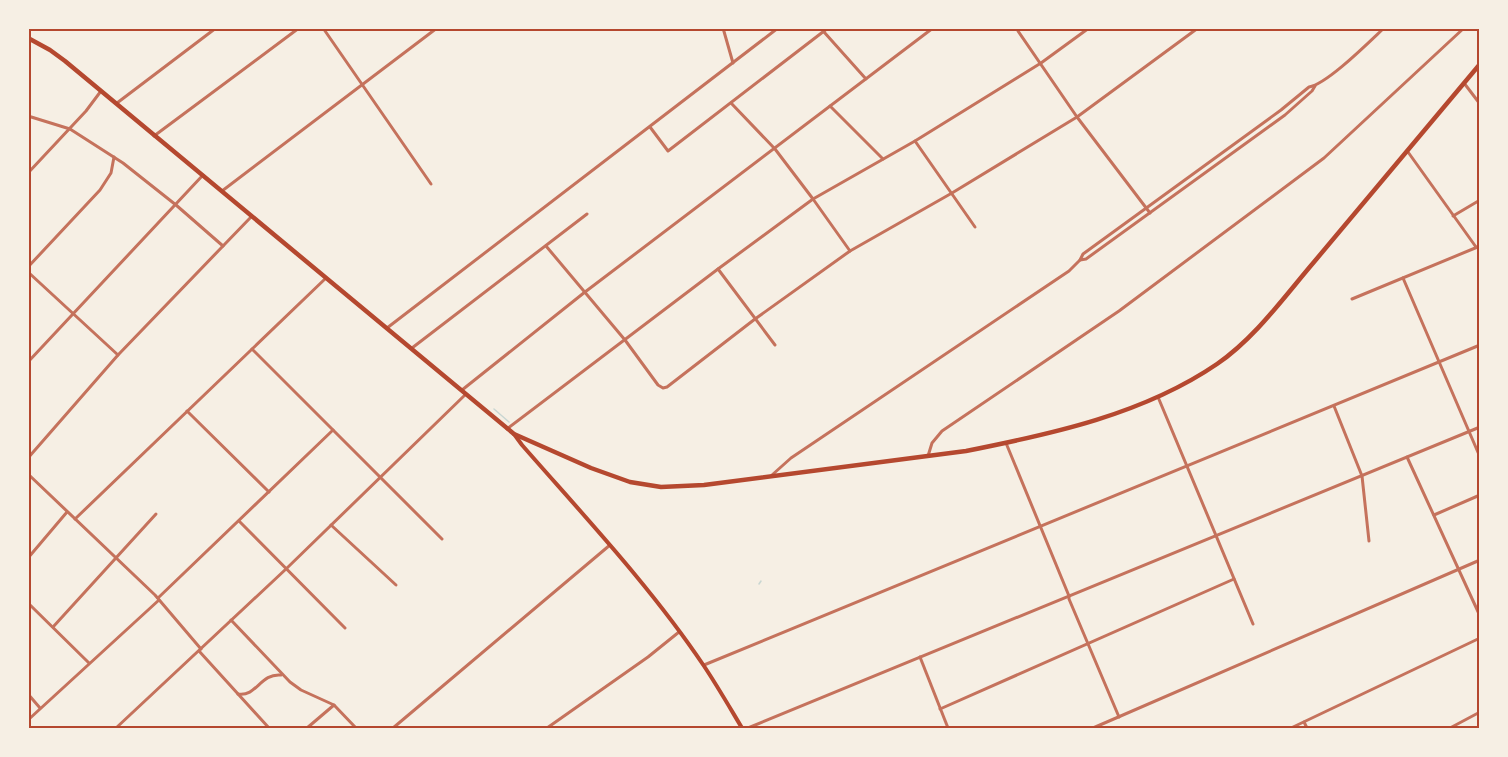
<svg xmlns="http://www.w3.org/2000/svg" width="1508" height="757" font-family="Lora,serif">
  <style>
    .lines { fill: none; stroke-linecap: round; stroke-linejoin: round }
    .stream { stroke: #c9d6d2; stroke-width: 1.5 }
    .minor { stroke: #c5725c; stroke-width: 3 }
    .secondary { stroke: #b5482f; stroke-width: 4 }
    .primary { stroke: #b5482f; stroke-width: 4.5 }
    .neatline { fill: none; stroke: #b5482f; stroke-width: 2 }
  </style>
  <rect width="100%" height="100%" fill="#f6efe4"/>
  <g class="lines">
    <g class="stream">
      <path d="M 494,409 L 509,422"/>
      <path d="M 759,584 L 761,581"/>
    </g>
    <g class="minor">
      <path d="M 323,28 L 431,184"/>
      <path d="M 723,28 L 733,63"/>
      <path d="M 1016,28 L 1077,117 L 1150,213"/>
      <path d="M 824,32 L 866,79"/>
      <path d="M 1464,83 L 1480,104"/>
      <path d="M 117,103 L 216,28"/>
      <path d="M 731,103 L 775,149 L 813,199 L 850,251"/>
      <path d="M 830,106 L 883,159"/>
      <path d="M 28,116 L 70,129 L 123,163 L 176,205 L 223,246 L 252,216"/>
      <path d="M 650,127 L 668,151 L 828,28"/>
      <path d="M 154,136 L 299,28"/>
      <path d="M 915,141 L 975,227"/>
      <path d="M 1408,152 L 1476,247"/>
      <path d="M 28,173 L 86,111 L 101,91"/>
      <path d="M 222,191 L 437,28"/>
      <path d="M 1453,216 L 1480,200"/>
      <path d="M 546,246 L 625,340 L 658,385 L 663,388 L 667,387 L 755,319 L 850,251 L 952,193 L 1077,117 L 1198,28"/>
      <path d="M 1080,260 L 1086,259 L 1285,115 L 1312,91 L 1315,86"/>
      <path d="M 28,267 L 100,190 L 111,173 L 114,157"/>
      <path d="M 718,269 L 775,345"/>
      <path d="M 28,272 L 118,355"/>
      <path d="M 1403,278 L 1480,457"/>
      <path d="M 1352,299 L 1480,246"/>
      <path d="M 387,328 L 778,28"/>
      <path d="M 412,348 L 587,214"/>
      <path d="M 252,349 L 442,539"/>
      <path d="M 28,362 L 203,175"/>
      <path d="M 462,390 L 585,292 L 933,28"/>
      <path d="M 1158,397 L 1253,624"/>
      <path d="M 1334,406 L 1362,476 L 1369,541"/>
      <path d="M 187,411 L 269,492"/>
      <path d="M 507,429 L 718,269 L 813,199 L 915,141 L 1041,63 L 1089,28"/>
      <path d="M 1006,443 L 1069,596 L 1069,599 L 1119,717"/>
      <path d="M 928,456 L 932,443 L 942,431 L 1119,311 L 1324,158 L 1464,28"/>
      <path d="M 1407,457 L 1480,616"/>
      <path d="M 28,458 L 118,355 L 223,246"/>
      <path d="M 28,474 L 155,595 L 201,649"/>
      <path d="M 772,475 L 791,458 L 1069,271 L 1080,260 L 1083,254 L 1281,110 L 1309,87 C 1327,84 1368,43 1384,28"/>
      <path d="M 1434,515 L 1480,495"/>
      <path d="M 75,519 L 326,278"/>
      <path d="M 239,521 L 345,628"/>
      <path d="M 331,525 L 396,585"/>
      <path d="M 28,558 L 67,512"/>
      <path d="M 158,598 L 333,430"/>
      <path d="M 28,603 L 89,663"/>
      <path d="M 231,620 L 290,682 L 301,690 L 334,705 L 356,728"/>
      <path d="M 53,627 L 156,514"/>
      <path d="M 199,651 L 269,728"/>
      <path d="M 920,657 L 948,728"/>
      <path d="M 704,665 L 1480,345"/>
      <path d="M 28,694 L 40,708"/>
      <path d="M 238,694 C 257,697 260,673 281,675"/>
      <path d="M 940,709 L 1234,579"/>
      <path d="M 28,720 L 159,600"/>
      <path d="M 1304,722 L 1307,728"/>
      <path d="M 116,728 L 286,569 L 466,394"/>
      <path d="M 307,728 L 334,705"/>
      <path d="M 393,728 L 610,545"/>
      <path d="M 547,728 L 648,657 L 679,632"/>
      <path d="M 748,728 L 1480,427"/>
      <path d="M 1093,728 L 1480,560"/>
      <path d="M 1291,728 L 1480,638"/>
      <path d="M 1450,728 L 1480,712"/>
    </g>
    <path class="secondary" d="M 514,434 L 522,445 C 585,517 651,587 704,666 C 718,687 730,708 742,728"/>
    <path class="primary" d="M 28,38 L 50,50 L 65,61 L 514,434 L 591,468 L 630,482 L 661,487 L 704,485 L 966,451 C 1052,434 1144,414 1217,364 C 1255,338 1284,297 1314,262 C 1370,196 1425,130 1480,64"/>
  </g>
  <rect width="1508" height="757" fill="none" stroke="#f6efe4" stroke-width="60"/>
  <rect x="30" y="30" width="1448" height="697" class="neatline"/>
</svg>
